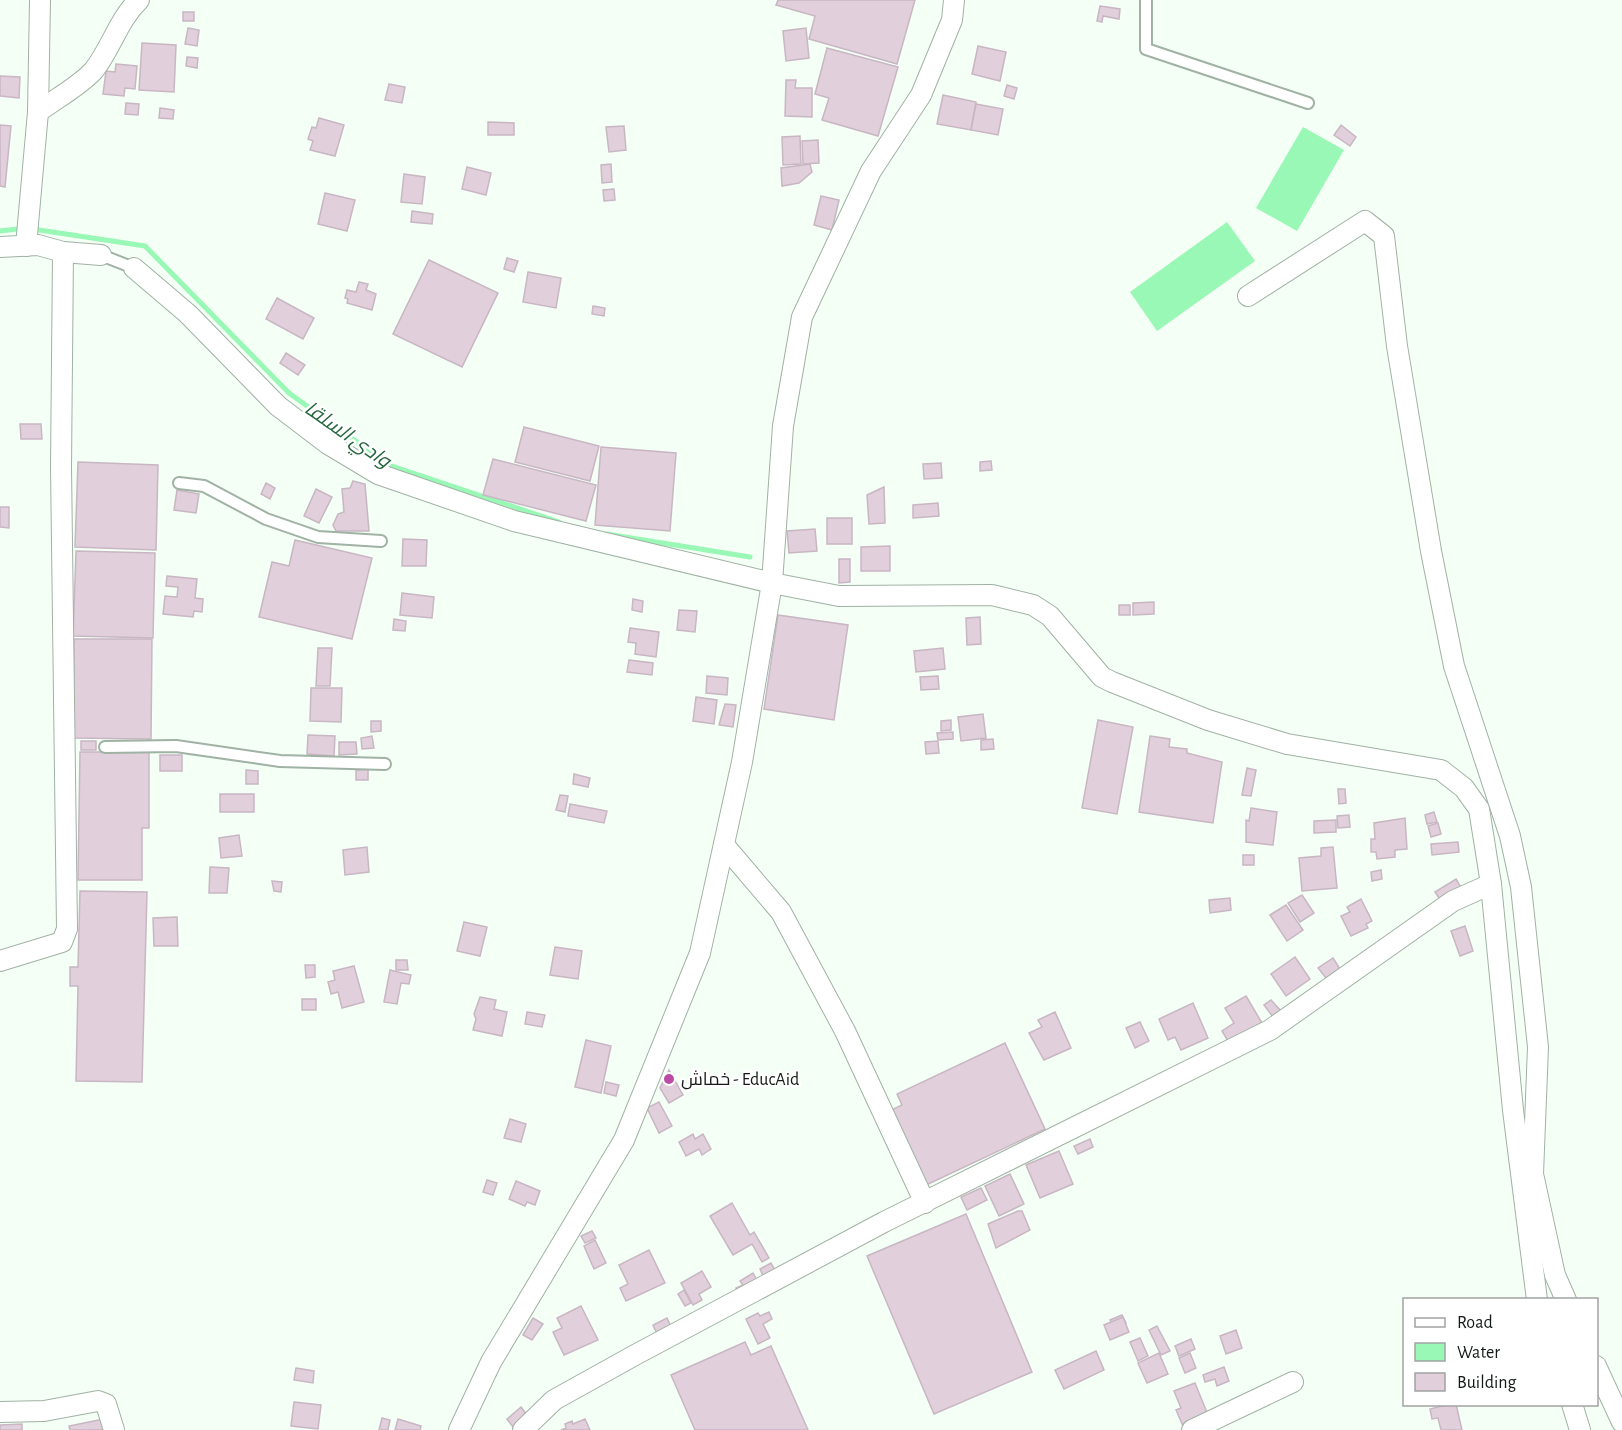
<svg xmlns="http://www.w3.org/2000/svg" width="1622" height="1430" font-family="'Alegreya Sans',Cairo,sans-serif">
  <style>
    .water { fill: #99f8b5 }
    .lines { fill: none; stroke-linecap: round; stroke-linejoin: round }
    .stream { stroke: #99f8b5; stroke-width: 5 }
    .building { fill: #e1cfdc; stroke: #c8b6c3; stroke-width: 1.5 }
    .service-casing { stroke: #a0b2a4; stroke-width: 14 }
    .minor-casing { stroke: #a0b2a4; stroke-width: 22 }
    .service { stroke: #fff; stroke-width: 10 }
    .minor { stroke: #fff; stroke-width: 20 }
    .poi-dot { fill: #bc4aa6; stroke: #fff; stroke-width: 2 }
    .labels { text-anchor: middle; stroke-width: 5; stroke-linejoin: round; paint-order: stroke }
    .poi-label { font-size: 18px; fill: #141a16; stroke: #fff; text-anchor: start }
    .water-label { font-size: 20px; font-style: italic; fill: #25673d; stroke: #fff }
  </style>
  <rect width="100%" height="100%" fill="#f4fff6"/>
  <g class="water">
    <path d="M 1303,127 L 1344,150 L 1297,231 L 1256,208 Z"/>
    <path d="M 1227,222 L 1255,261 L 1157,331 L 1130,292 Z"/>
  </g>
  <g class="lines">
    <g class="stream">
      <path d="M 0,231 L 26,228 L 145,246 L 289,393 L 389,465 L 559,522"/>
      <path d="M 606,534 L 750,557"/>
    </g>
  </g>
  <g class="building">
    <path d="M 778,0 L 915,0 L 897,64 L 809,39 L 815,16 L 776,5 Z"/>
    <path d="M 1100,6 L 1120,9 L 1119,19 L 1103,16 L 1102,22 L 1097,21 Z"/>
    <rect x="183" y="12" width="11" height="9"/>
    <path d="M 188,28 L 199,30 L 197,46 L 185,44 Z"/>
    <path d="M 806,28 L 809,58 L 786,61 L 783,31 Z"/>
    <path d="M 142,43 L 176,45 L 174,92 L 139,90 Z"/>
    <path d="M 978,46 L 1006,52 L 1000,81 L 972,74 Z"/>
    <path d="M 827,48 L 898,67 L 878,136 L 822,120 L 829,98 L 815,94 Z"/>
    <path d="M 187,57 L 198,58 L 197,68 L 186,66 Z"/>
    <path d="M 116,64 L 137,66 L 135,89 L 125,88 L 124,96 L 103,94 L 106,71 L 115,72 Z"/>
    <path d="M 0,76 L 20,77 L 19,98 L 0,96 Z"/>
    <path d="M 786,80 L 796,80 L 795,88 L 812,88 L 812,117 L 785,116 Z"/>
    <path d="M 389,84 L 405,87 L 402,103 L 385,100 Z"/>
    <path d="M 1007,85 L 1017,88 L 1014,99 L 1004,96 Z"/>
    <path d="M 943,95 L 976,102 L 971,130 L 937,124 Z"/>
    <path d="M 126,103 L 139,104 L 138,115 L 125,114 Z"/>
    <path d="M 976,104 L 1003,109 L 998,135 L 971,130 Z"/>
    <path d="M 160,108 L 174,110 L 173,119 L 159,118 Z"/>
    <path d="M 319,118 L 344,125 L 335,156 L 310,150 L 313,141 L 308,139 L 312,127 L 316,128 Z"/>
    <path d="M 488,122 L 514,123 L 514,135 L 488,135 Z"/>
    <path d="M 0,125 L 11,126 L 5,187 L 0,186 Z"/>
    <path d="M 1341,125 L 1356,137 L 1350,146 L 1334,135 Z"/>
    <path d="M 624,126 L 626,150 L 609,152 L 606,127 Z"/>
    <path d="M 800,136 L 801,164 L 783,165 L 782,137 Z"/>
    <path d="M 818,140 L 819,163 L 803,164 L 802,141 Z"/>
    <path d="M 611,164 L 612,182 L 602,183 L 601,165 Z"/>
    <path d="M 810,164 L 812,172 L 799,183 L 782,186 L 781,168 Z"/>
    <path d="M 467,167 L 491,173 L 486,195 L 462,189 Z"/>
    <path d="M 404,174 L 425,177 L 422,204 L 401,202 Z"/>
    <path d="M 614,189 L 615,200 L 604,201 L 603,190 Z"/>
    <path d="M 325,193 L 355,200 L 347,231 L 318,224 Z"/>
    <path d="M 821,196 L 839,200 L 832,230 L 814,225 Z"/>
    <path d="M 412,211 L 433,214 L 432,224 L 411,222 Z"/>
    <path d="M 507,258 L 518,261 L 514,272 L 504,269 Z"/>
    <path d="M 429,260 L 498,293 L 462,367 L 393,334 Z"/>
    <path d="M 528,272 L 561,278 L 556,308 L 523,302 Z"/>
    <path d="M 359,282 L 368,284 L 366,290 L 376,294 L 372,310 L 347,303 L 348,299 L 345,298 L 347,290 L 356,292 Z"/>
    <path d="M 277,298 L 314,318 L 303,339 L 266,319 Z"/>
    <path d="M 593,306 L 605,308 L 604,316 L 592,314 Z"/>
    <path d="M 286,353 L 305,365 L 298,375 L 280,363 Z"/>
    <path d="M 20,424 L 41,424 L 42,439 L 21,439 Z"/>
    <path d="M 524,427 L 599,446 L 590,481 L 515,462 Z"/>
    <path d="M 601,447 L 676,453 L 670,531 L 595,525 Z"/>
    <path d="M 493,459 L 596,485 L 586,521 L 483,495 Z"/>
    <path d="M 991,461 L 992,470 L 980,471 L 980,462 Z"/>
    <path d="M 78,462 L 158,465 L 156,550 L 75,547 Z"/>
    <path d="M 941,463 L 942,478 L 924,479 L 923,464 Z"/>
    <path d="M 353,481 L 365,484 L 369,531 L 336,531 L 333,525 L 338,514 L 344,512 L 342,489 L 350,488 Z"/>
    <path d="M 266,483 L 275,488 L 270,499 L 261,494 Z"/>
    <path d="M 884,487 L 885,523 L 869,524 L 867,495 Z"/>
    <path d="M 316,489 L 332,497 L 319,523 L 304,516 Z"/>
    <path d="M 177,490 L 199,494 L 196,513 L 174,510 Z"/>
    <path d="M 938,503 L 939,516 L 913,518 L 913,505 Z"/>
    <path d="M 0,507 L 9,507 L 9,528 L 0,527 Z"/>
    <rect x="827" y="518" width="25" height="26"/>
    <path d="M 815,529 L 817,551 L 789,553 L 787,531 Z"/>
    <path d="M 403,539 L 427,540 L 426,566 L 402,566 Z"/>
    <path d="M 295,540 L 372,558 L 352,639 L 259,617 L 272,562 L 289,566 Z"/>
    <path d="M 890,546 L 890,571 L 861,571 L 861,547 Z"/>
    <path d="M 76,551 L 155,553 L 153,638 L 73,636 Z"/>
    <path d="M 839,559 L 850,559 L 850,582 L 839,583 Z"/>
    <path d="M 167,576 L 197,579 L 195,598 L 203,599 L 202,612 L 194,611 L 193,617 L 163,614 L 165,596 L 177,597 L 178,587 L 166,586 Z"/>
    <path d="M 402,593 L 434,597 L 432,618 L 400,615 Z"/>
    <path d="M 633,599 L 643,601 L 642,612 L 632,610 Z"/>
    <path d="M 1154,602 L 1154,614 L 1133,615 L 1133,603 Z"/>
    <rect x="1119" y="605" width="11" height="10"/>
    <path d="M 679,610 L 697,611 L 695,632 L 677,630 Z"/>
    <path d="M 778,615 L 848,625 L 834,720 L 764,709 Z"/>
    <path d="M 980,617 L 981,644 L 967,645 L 966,618 Z"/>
    <path d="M 394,619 L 406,621 L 405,631 L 393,630 Z"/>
    <path d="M 630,628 L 659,632 L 656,657 L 635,654 L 636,643 L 628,642 Z"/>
    <path d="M 74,639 L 152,639 L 151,739 L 73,738 Z"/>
    <path d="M 318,648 L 332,648 L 330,686 L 316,686 Z"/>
    <path d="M 943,648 L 945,669 L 916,672 L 914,651 Z"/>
    <path d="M 629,660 L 653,663 L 652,675 L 627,672 Z"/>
    <path d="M 707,676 L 728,678 L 727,695 L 706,693 Z"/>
    <path d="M 938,676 L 939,689 L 921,690 L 920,677 Z"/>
    <path d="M 311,688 L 342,688 L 341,722 L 310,721 Z"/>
    <path d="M 696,697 L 717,700 L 714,724 L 693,721 Z"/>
    <path d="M 725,704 L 736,705 L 733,727 L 719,725 Z"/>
    <path d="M 983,714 L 986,738 L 961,741 L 958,717 Z"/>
    <path d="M 951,720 L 951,730 L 941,731 L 941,721 Z"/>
    <path d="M 1098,720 L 1133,727 L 1117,814 L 1082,808 Z"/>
    <path d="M 371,721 L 381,721 L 381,731 L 371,732 Z"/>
    <path d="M 953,732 L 953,739 L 938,740 L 937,733 Z"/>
    <path d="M 308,735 L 335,736 L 334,756 L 307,754 Z"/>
    <path d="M 372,736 L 374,748 L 362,749 L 361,738 Z"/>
    <path d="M 1150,736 L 1170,739 L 1169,747 L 1187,749 L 1187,753 L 1222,762 L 1213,823 L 1139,812 Z"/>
    <path d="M 993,739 L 994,749 L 981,750 L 981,740 Z"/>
    <rect x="81" y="741" width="15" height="9"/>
    <path d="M 938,741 L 939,753 L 926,754 L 925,742 Z"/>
    <path d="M 339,742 L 356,742 L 357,754 L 339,755 Z"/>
    <path d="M 80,752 L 149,752 L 149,828 L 142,828 L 142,880 L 78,880 Z"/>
    <rect x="160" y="755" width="22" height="16"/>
    <path d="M 1247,768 L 1256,770 L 1251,796 L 1242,795 Z"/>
    <path d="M 368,769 L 368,780 L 356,780 L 356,770 Z"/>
    <path d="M 246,770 L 258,771 L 258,784 L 246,784 Z"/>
    <path d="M 574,774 L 590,778 L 588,787 L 573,784 Z"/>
    <path d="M 1338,789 L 1345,789 L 1346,803 L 1339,804 Z"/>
    <rect x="220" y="794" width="34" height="18"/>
    <path d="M 560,795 L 568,796 L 565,812 L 556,810 Z"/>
    <path d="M 570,804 L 607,811 L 604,823 L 568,816 Z"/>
    <path d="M 1251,808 L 1277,812 L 1273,845 L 1246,842 L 1246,820 L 1249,821 Z"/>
    <path d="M 1434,812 L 1437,822 L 1427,824 L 1425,815 Z"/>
    <path d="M 1349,815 L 1350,827 L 1338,828 L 1337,816 Z"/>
    <path d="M 1405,818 L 1407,849 L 1395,850 L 1395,857 L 1377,859 L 1376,852 L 1371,852 L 1371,839 L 1375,839 L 1374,823 Z"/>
    <path d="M 1336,820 L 1336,832 L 1314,833 L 1314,821 Z"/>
    <path d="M 1438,823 L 1441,834 L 1431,837 L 1428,826 Z"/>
    <path d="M 239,835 L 242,856 L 221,858 L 219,838 Z"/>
    <path d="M 1458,842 L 1459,852 L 1432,855 L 1431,844 Z"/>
    <path d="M 367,847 L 369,872 L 345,875 L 343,850 Z"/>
    <path d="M 1333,847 L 1337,888 L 1302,891 L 1299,858 L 1321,856 L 1321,848 Z"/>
    <rect x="1243" y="855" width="11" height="10"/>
    <path d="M 210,867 L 229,868 L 227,893 L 209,893 Z"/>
    <path d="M 1381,870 L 1382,879 L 1372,881 L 1371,872 Z"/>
    <path d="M 1456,879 L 1462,889 L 1441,901 L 1435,892 Z"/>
    <path d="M 272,881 L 282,882 L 281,892 L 274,891 Z"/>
    <path d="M 80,891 L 147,892 L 142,1082 L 76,1081 L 78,986 L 70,986 L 70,967 L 78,967 Z"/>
    <path d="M 1302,895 L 1314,913 L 1300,922 L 1288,903 Z"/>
    <path d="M 1230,898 L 1231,910 L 1210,913 L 1209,900 Z"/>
    <path d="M 1361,899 L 1372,921 L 1366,924 L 1368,928 L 1351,936 L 1341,916 L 1350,912 L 1347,907 Z"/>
    <path d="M 1286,905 L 1303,930 L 1287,941 L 1270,915 Z"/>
    <path d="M 177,917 L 178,946 L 154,946 L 153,918 Z"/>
    <path d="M 464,922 L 487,927 L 480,956 L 457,951 Z"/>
    <path d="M 1465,926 L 1473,951 L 1460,956 L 1451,931 Z"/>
    <path d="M 555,947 L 582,951 L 578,979 L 550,975 Z"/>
    <path d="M 1295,957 L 1310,979 L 1286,996 L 1271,974 Z"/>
    <path d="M 1333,958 L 1340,969 L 1326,978 L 1318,968 Z"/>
    <path d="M 396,960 L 407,960 L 408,970 L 396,970 Z"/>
    <path d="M 305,965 L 315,965 L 315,977 L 306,978 Z"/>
    <path d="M 354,966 L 364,1002 L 342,1008 L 338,992 L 331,994 L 328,982 L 335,980 L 333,971 Z"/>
    <path d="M 390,970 L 411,975 L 409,984 L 401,983 L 397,1004 L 384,1002 Z"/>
    <path d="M 1246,996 L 1262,1023 L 1229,1043 L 1222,1031 L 1234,1023 L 1225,1008 Z"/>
    <path d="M 480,997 L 496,1000 L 494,1009 L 507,1012 L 502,1036 L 473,1030 L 476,1019 L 474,1014 Z"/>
    <rect x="302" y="999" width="14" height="11"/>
    <path d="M 1271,1000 L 1281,1011 L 1273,1017 L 1264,1005 Z"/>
    <path d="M 1193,1003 L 1208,1038 L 1181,1050 L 1175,1037 L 1168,1040 L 1159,1019 Z"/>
    <path d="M 527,1012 L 545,1015 L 542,1027 L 525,1024 Z"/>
    <path d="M 1055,1012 L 1071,1048 L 1044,1060 L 1029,1033 L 1042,1027 L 1038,1020 Z"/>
    <path d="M 1140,1022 L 1149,1041 L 1135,1048 L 1126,1028 Z"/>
    <path d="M 586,1040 L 611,1046 L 601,1093 L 575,1087 Z"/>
    <path d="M 1005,1043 L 1045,1129 L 922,1187 L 887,1112 L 902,1105 L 897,1094 Z"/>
    <path d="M 669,1070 L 683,1095 L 669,1103 L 660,1088 Z"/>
    <path d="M 606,1082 L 619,1085 L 616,1096 L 604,1093 Z"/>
    <path d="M 659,1102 L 672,1126 L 659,1133 L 647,1108 Z"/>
    <path d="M 510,1119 L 526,1124 L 521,1142 L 504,1138 Z"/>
    <path d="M 693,1134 L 695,1139 L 703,1134 L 711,1149 L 702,1155 L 699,1149 L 686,1156 L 679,1142 Z"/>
    <path d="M 1090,1139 L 1093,1147 L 1078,1154 L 1074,1146 Z"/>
    <path d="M 1059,1151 L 1073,1184 L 1040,1198 L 1026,1165 Z"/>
    <path d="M 1010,1174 L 1024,1204 L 999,1216 L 985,1186 Z"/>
    <path d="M 487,1180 L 497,1183 L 493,1195 L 483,1192 Z"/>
    <path d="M 516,1181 L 540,1191 L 535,1205 L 527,1202 L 525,1206 L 509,1199 Z"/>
    <path d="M 981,1188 L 987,1200 L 967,1210 L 961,1197 Z"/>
    <path d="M 732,1203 L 750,1235 L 754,1232 L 769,1258 L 762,1262 L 752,1244 L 733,1255 L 710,1216 Z"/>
    <path d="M 1018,1211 L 1022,1211 L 1030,1230 L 996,1248 L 988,1224 Z"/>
    <path d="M 966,1214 L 1032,1372 L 934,1414 L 867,1256 Z"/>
    <path d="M 592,1231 L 596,1238 L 585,1243 L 581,1236 Z"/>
    <path d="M 595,1240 L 606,1263 L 594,1269 L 584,1246 Z"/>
    <path d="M 649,1250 L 665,1283 L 626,1301 L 620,1288 L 628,1284 L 619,1265 Z"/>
    <path d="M 771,1263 L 776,1272 L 764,1278 L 760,1269 Z"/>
    <path d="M 702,1271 L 711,1287 L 699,1294 L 702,1300 L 693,1305 L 681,1283 Z"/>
    <path d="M 753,1273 L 758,1282 L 739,1293 L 736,1288 L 743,1285 L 740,1281 Z"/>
    <path d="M 684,1290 L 691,1303 L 685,1306 L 678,1294 Z"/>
    <path d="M 581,1306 L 598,1340 L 564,1355 L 553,1332 L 562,1328 L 557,1318 Z"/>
    <path d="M 769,1312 L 772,1319 L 763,1324 L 770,1338 L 758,1344 L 746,1319 L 758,1313 L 760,1316 Z"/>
    <path d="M 1122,1315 L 1126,1323 L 1114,1328 L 1110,1320 Z"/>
    <path d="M 1123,1317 L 1129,1332 L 1110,1340 L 1104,1325 Z"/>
    <path d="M 533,1318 L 543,1324 L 532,1340 L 523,1335 Z"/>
    <path d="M 667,1318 L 672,1329 L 658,1336 L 653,1325 Z"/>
    <path d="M 1157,1326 L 1170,1351 L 1161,1355 L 1149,1330 Z"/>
    <path d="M 1236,1330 L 1242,1348 L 1226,1354 L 1220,1336 Z"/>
    <path d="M 1140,1338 L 1148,1356 L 1138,1361 L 1130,1342 Z"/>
    <path d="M 1191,1339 L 1195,1349 L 1179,1356 L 1175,1346 Z"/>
    <path d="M 745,1342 L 751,1355 L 771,1346 L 808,1430 L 695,1430 L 671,1375 Z"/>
    <path d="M 1096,1351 L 1104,1370 L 1064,1389 L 1055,1370 Z"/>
    <path d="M 1159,1353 L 1168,1374 L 1147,1383 L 1138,1363 Z"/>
    <path d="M 1190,1353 L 1196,1368 L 1185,1373 L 1179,1358 Z"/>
    <path d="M 1224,1367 L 1229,1381 L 1217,1386 L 1215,1379 L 1205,1382 L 1203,1375 Z"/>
    <path d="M 296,1368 L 314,1371 L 313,1383 L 294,1380 Z"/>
    <path d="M 1195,1383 L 1208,1415 L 1183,1426 L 1176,1410 L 1181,1408 L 1174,1391 Z"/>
    <path d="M 294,1402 L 321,1405 L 318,1429 L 291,1426 Z"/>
    <path d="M 1450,1404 L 1456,1404 L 1462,1430 L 1441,1430 L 1438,1418 L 1432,1419 L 1430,1409 Z"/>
    <path d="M 521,1407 L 527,1415 L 513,1427 L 507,1419 Z"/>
    <path d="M 382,1418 L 390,1420 L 388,1430 L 379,1430 Z"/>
    <path d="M 104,1419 L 106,1430 L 70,1430 L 69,1426 Z"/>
    <path d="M 398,1419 L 421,1426 L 420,1430 L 395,1430 Z"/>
    <path d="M 585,1419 L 590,1430 L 561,1430 L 566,1428 L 565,1424 L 572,1421 L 573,1424 Z"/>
    <path d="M 22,1424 L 22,1430 L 0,1430 L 0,1425 Z"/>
  </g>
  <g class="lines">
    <defs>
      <g id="service">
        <path d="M 1146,0 L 1146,49 L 1308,103"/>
        <path d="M 101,255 L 134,268"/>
        <path d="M 179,483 L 204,486 L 266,519 L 318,537 L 381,541"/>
        <path d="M 105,747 L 176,746 L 280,761 L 385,764"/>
      </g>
      <g id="minor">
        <path d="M 38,112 C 55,99 80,86 94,70 C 112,47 118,20 139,0"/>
        <path d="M 26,246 L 38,112 L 40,0"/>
        <path d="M 0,247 L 38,245 L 63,252 L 101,255"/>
        <path d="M 134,268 L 188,314 L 278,406 L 328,444 L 378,474 L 514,521 L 772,583 L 839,596 L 992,595 L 1033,605 L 1050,616 L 1102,677 L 1112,682 L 1208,720 L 1287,744 L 1441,770 L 1464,788 L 1479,809 L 1491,884 L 1513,1110 L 1537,1300"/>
        <path d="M 1248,296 L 1365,221 L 1384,236 L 1397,346 L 1431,551 L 1454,666 L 1510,836 L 1521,887 L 1538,1047 L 1533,1174 L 1555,1275 L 1566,1300"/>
        <path d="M 724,845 L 781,912 L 845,1031 L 925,1203"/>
        <path d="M 0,961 L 62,942 L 67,929 L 61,467 L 63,252"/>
        <path d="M 1596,1366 L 1622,1422"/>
        <path d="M 1572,1404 L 1580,1430"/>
        <path d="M 0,1412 L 44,1411 L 98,1401 L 106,1404 L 114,1430"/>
        <path d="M 459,1430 L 491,1362 L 624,1140 L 700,953 L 742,762 L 772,583 L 783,426 L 802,317 L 871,171 L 921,95 L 952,20 L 954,0"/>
        <path d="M 523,1430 L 554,1400 L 635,1355 L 884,1222 L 1270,1030 L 1453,901 L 1491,884"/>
        <path d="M 1192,1430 L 1293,1382"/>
      </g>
    </defs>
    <use href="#service" class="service-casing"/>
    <use href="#minor" class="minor-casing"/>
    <use href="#service" class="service"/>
    <use href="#minor" class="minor"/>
  </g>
  <circle class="poi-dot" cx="669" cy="1079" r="6"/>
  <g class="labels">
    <g class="poi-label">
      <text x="681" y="1085">خماش - EducAid</text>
    </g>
    <g class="water-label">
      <text transform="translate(348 434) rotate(35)" y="7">وادي السلقا</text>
    </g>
  </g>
  <rect x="1403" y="1298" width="195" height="108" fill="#ffffff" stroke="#a1a3a2" stroke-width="1.5"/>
  <rect x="1415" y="1318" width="30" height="9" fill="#ffffff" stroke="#a1a3a2" stroke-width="1.5"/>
  <text x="1457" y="1328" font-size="18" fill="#141a16">Road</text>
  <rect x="1415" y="1343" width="30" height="18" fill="#99f8b5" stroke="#a1a3a2" stroke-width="1.5"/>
  <text x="1457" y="1358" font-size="18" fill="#141a16">Water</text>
  <rect x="1415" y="1373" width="30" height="18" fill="#e1cfdc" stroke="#a1a3a2" stroke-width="1.5"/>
  <text x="1457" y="1388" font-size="18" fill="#141a16">Building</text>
</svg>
